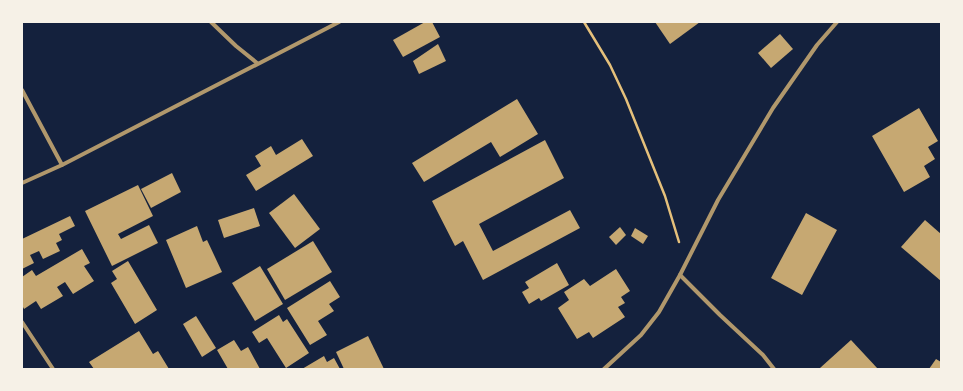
<svg xmlns="http://www.w3.org/2000/svg" width="963" height="391" font-family="'Noto Sans',sans-serif">
  <style>
    .building { fill: #c6a872 }
    .lines { fill: none; stroke-linecap: round; stroke-linejoin: round }
    .path { stroke: #e5c07b; stroke-width: 2.5 }
    .minor { stroke: #b1986c; stroke-width: 4 }
  </style>
  <rect width="100%" height="100%" fill="#14213d"/>
  <g class="building">
    <path d="M 425,22 L 432,22 L 440,37 L 403,57 L 393,40 Z"/>
    <path d="M 655,22 L 700,22 L 670,44 Z"/>
    <path d="M 780,34 L 793,49 L 771,68 L 758,53 Z"/>
    <path d="M 438,44 L 446,61 L 419,74 L 413,61 Z"/>
    <path d="M 517,99 L 538,134 L 500,157 L 491,142 L 424,182 L 412,163 Z"/>
    <path d="M 919,108 L 938,141 L 928,147 L 935,159 L 924,166 L 930,177 L 904,192 L 872,136 Z"/>
    <path d="M 302,139 L 313,156 L 256,191 L 246,175 L 261,166 L 255,156 L 271,146 L 276,155 Z"/>
    <path d="M 545,140 L 564,178 L 479,224 L 493,251 L 570,210 L 580,228 L 483,280 L 463,241 L 455,246 L 432,201 Z"/>
    <path d="M 172,173 L 181,192 L 151,208 L 141,189 Z"/>
    <path d="M 138,185 L 153,216 L 118,234 L 121,239 L 149,225 L 158,243 L 112,266 L 85,211 Z"/>
    <path d="M 294,194 L 320,229 L 295,248 L 269,213 Z"/>
    <path d="M 254,208 L 260,226 L 224,238 L 218,220 Z"/>
    <path d="M 806,213 L 837,230 L 802,295 L 771,278 Z"/>
    <path d="M 70,216 L 75,226 L 59,234 L 62,240 L 56,243 L 60,251 L 43,259 L 39,251 L 30,255 L 34,263 L 22,269 L 22,239 Z"/>
    <path d="M 925,220 L 941,234 L 941,281 L 901,247 Z"/>
    <path d="M 197,226 L 203,242 L 207,240 L 222,272 L 186,288 L 166,240 Z"/>
    <path d="M 620,227 L 626,235 L 616,245 L 609,237 Z"/>
    <path d="M 635,228 L 648,236 L 643,244 L 631,236 Z"/>
    <path d="M 313,241 L 332,272 L 285,300 L 267,269 Z"/>
    <path d="M 82,249 L 90,263 L 84,266 L 94,281 L 73,294 L 65,282 L 57,287 L 63,296 L 41,309 L 36,301 L 24,309 L 22,305 L 22,277 L 32,270 L 36,276 Z"/>
    <path d="M 128,261 L 157,310 L 135,324 L 111,283 L 117,279 L 112,271 Z"/>
    <path d="M 557,263 L 569,285 L 541,301 L 539,298 L 529,304 L 522,292 L 529,288 L 525,282 Z"/>
    <path d="M 260,266 L 283,304 L 255,321 L 232,283 Z"/>
    <path d="M 616,269 L 630,291 L 621,297 L 625,303 L 618,307 L 625,317 L 593,338 L 589,332 L 577,339 L 558,308 L 569,300 L 564,292 L 584,279 L 590,286 Z"/>
    <path d="M 330,281 L 340,297 L 329,304 L 334,311 L 318,321 L 327,335 L 310,345 L 287,308 Z"/>
    <path d="M 279,315 L 283,322 L 287,319 L 309,353 L 286,368 L 267,338 L 259,343 L 252,332 Z"/>
    <path d="M 196,316 L 216,348 L 202,357 L 183,324 Z"/>
    <path d="M 139,331 L 153,354 L 158,351 L 169,369 L 94,369 L 89,362 Z"/>
    <path d="M 368,336 L 384,369 L 344,369 L 336,352 Z"/>
    <path d="M 234,340 L 241,351 L 248,347 L 260,369 L 228,369 L 217,350 Z"/>
    <path d="M 851,340 L 878,369 L 821,369 L 820,368 Z"/>
    <path d="M 324,356 L 327,362 L 334,358 L 340,369 L 302,369 Z"/>
    <path d="M 936,359 L 941,362 L 941,369 L 929,369 Z"/>
  </g>
  <g class="lines">
    <path class="path" d="M 584,22 L 610,65 L 626,99 L 665,196 L 679,242"/>
    <g class="minor">
      <path d="M 211,22 L 236,46 L 257,63"/>
      <path d="M 22,90 L 62,165"/>
      <path d="M 22,183 L 62,165 L 339,22"/>
      <path d="M 680,275 L 720,315 L 763,355 L 774,369"/>
      <path d="M 22,322 L 53,369"/>
      <path d="M 604,369 L 641,335 L 659,312 L 680,275 L 718,200 L 773,108 L 817,45 L 837,22"/>
    </g>
  </g>
  <rect width="963" height="391" fill="none" stroke="#f6f1e7" stroke-width="46"/>
</svg>
